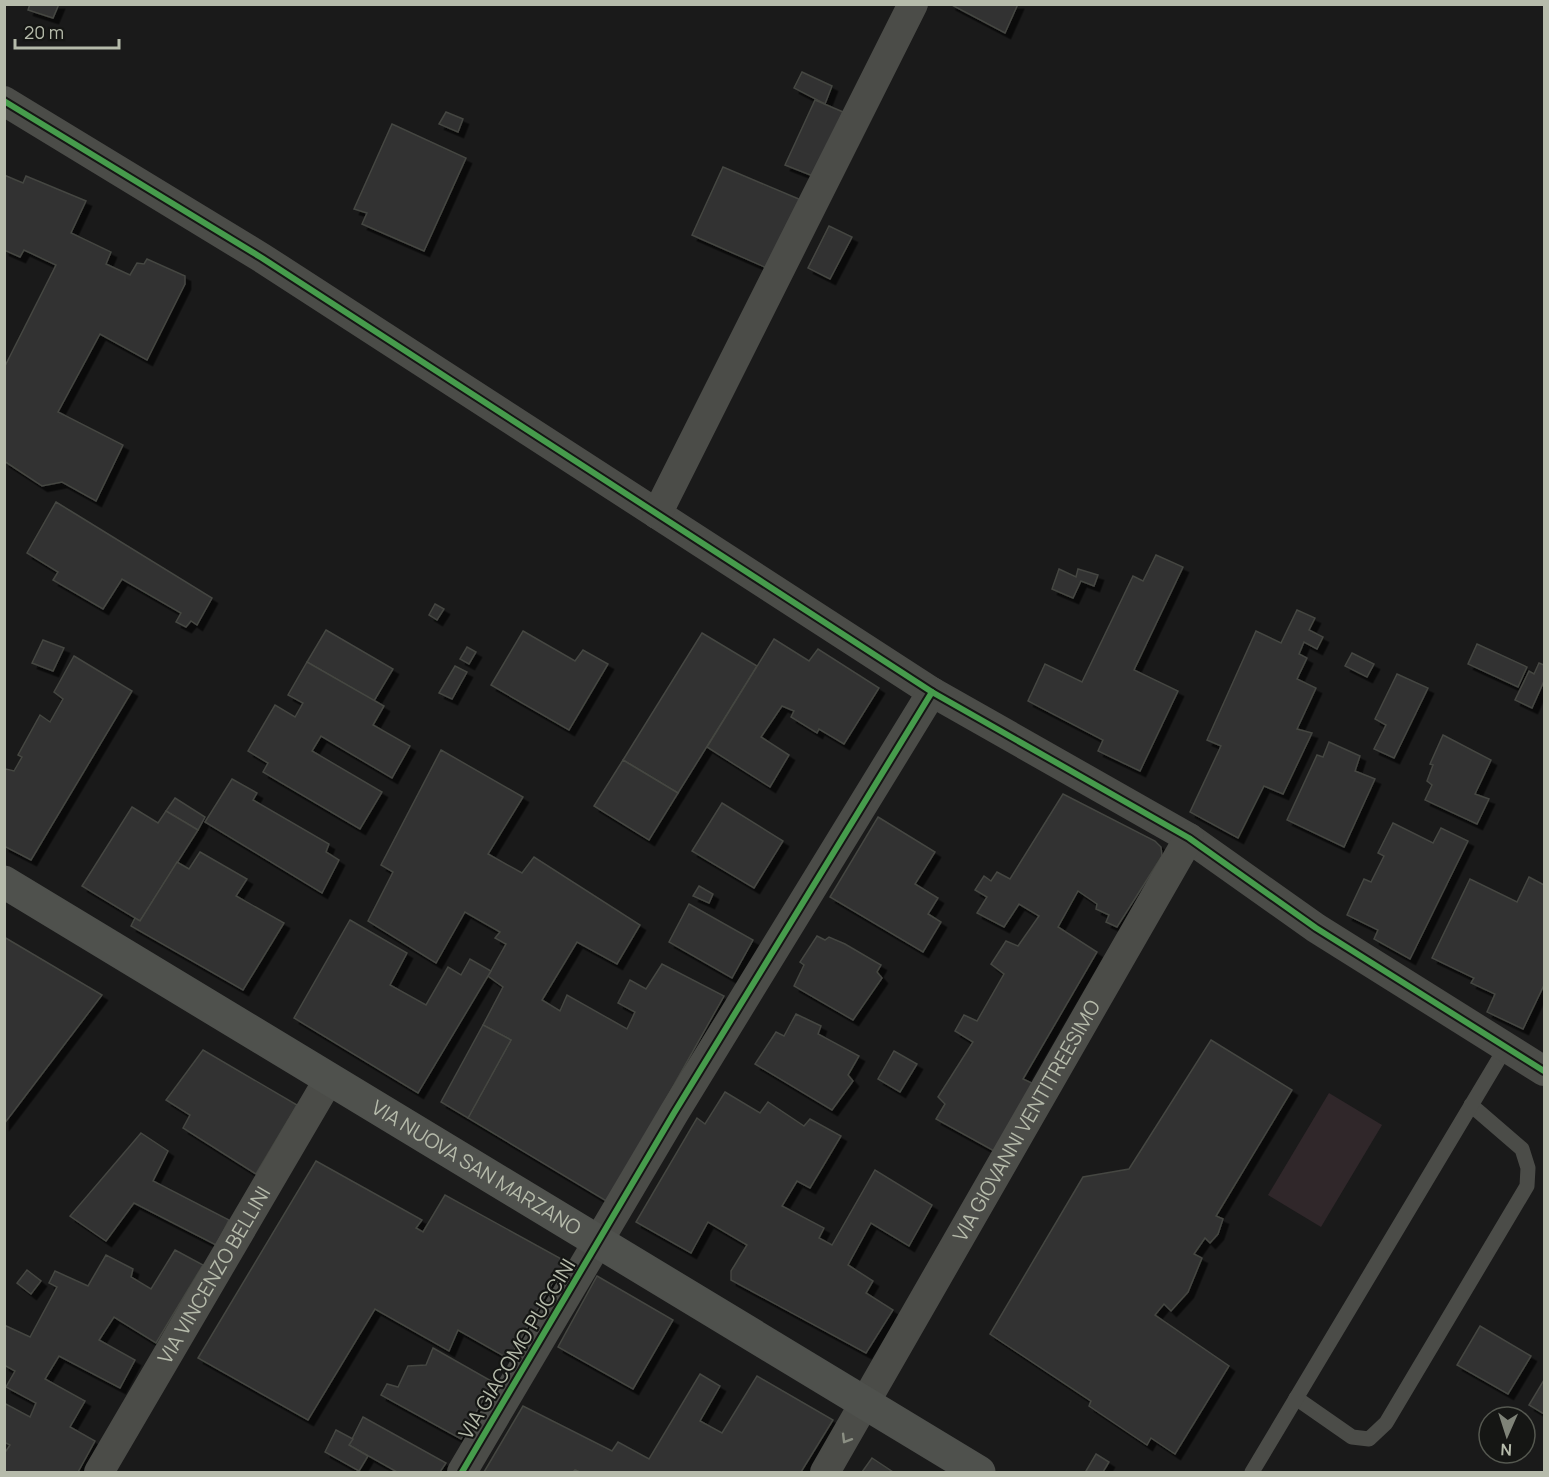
<svg xmlns="http://www.w3.org/2000/svg" width="1549" height="1477" font-family="Manrope,sans-serif">
  <style>
    .green { fill: #30272a }
    .building { fill: #313230; stroke: #454642; stroke-width: 1.5; filter: url(#shadow) }
    .lines { fill: none; stroke-linecap: round; stroke-linejoin: round }
    .service { stroke: #4b4c48; stroke-width: 15 }
    .minor { stroke: #4b4c48; stroke-width: 30 }
    .secondary { stroke: #4f514d; stroke-width: 33 }
    .cycleway-casing { stroke: #151614; stroke-width: 10 }
    .cycleway { stroke: #469c4c; stroke-width: 6 }
    .oneway { stroke: #8b8f83 }
    .labels { text-anchor: middle; stroke-width: 4.5; stroke-linejoin: round; paint-order: stroke }
    .street-label { font-size: 20px; fill: #b6bbab; stroke: #151614 }
  </style>
  <defs>
    <filter id="shadow"><feDropShadow dx="5.5" dy="5.5" stdDeviation="0" flood-color="#0009"/></filter>
  </defs>
  <rect width="100%" height="100%" fill="#1a1a1a"/>
  <path class="green" d="M 1329,1093 L 1382,1125 L 1321,1227 L 1268,1195 Z"/>
  <g class="building">
    <path d="M 30,4 L 59,4 L 53,18 L 28,10 Z"/>
    <path d="M 950,4 L 1018,4 L 1005,33 Z"/>
    <path d="M 802,72 L 832,86 L 825,104 L 794,88 Z"/>
    <path d="M 815,100 L 843,112 L 813,176 L 785,165 Z"/>
    <path d="M 446,112 L 463,119 L 458,132 L 439,124 Z"/>
    <path d="M 392,124 L 466,158 L 424,251 L 362,224 L 367,213 L 354,209 Z"/>
    <path d="M 723,167 L 801,200 L 769,269 L 692,235 Z"/>
    <path d="M 4,175 L 23,183 L 26,176 L 86,201 L 71,233 L 111,252 L 106,264 L 130,275 L 137,263 L 144,264 L 147,259 L 185,276 L 185,284 L 147,360 L 100,334 L 58,412 L 123,445 L 96,501 L 62,482 L 42,486 L 4,461 L 4,368 L 56,265 L 24,250 L 20,257 L 4,250 Z"/>
    <path d="M 829,226 L 852,237 L 830,279 L 808,268 Z"/>
    <path d="M 56,502 L 212,598 L 197,625 L 191,621 L 186,627 L 176,622 L 181,613 L 122,579 L 103,609 L 53,580 L 58,572 L 27,553 Z"/>
    <path d="M 1156,555 L 1183,567 L 1134,670 L 1178,691 L 1140,771 L 1098,751 L 1103,740 L 1028,701 L 1045,664 L 1082,682 L 1133,576 L 1143,581 Z"/>
    <path d="M 1059,569 L 1076,577 L 1078,569 L 1098,575 L 1094,586 L 1081,581 L 1073,598 L 1052,589 Z"/>
    <path d="M 435,604 L 444,609 L 437,620 L 429,615 Z"/>
    <path d="M 1297,610 L 1315,618 L 1309,630 L 1323,637 L 1317,649 L 1304,642 L 1299,654 L 1307,658 L 1297,679 L 1316,688 L 1297,729 L 1312,733 L 1283,794 L 1264,786 L 1238,838 L 1190,812 L 1221,746 L 1207,740 L 1256,631 L 1281,643 Z"/>
    <path d="M 326,630 L 393,669 L 374,701 L 307,662 Z"/>
    <path d="M 523,631 L 575,661 L 583,650 L 608,664 L 569,730 L 491,685 Z"/>
    <path d="M 702,633 L 757,666 L 678,793 L 623,760 Z"/>
    <path d="M 774,639 L 809,661 L 818,649 L 879,688 L 844,744 L 819,729 L 817,733 L 791,717 L 794,711 L 782,706 L 761,737 L 789,755 L 770,787 L 707,747 Z"/>
    <path d="M 43,640 L 64,648 L 53,671 L 32,663 Z"/>
    <path d="M 1477,644 L 1527,667 L 1518,687 L 1468,664 Z"/>
    <path d="M 467,647 L 476,652 L 469,664 L 460,659 Z"/>
    <path d="M 1352,653 L 1374,664 L 1367,677 L 1345,666 Z"/>
    <path d="M 74,656 L 132,691 L 31,860 L 4,846 L 4,772 L 6,769 L 14,771 L 22,757 L 18,755 L 40,715 L 50,722 L 63,699 L 54,692 Z"/>
    <path d="M 307,662 L 384,706 L 373,725 L 410,746 L 392,778 L 321,736 L 312,751 L 382,792 L 360,829 L 263,772 L 268,763 L 248,751 L 275,705 L 295,717 L 303,703 L 288,695 Z"/>
    <path d="M 1539,663 L 1544,665 L 1544,681 L 1532,708 L 1515,700 L 1529,671 L 1534,674 Z"/>
    <path d="M 455,666 L 467,672 L 452,699 L 439,693 Z"/>
    <path d="M 1397,674 L 1428,688 L 1394,758 L 1374,749 L 1386,725 L 1375,719 Z"/>
    <path d="M 1443,735 L 1491,760 L 1475,794 L 1489,799 L 1477,824 L 1425,800 L 1432,785 L 1427,781 L 1433,765 L 1430,764 Z"/>
    <path d="M 1329,742 L 1360,756 L 1355,771 L 1375,779 L 1344,847 L 1287,820 L 1317,755 L 1323,757 Z"/>
    <path d="M 441,750 L 523,797 L 488,854 L 522,873 L 534,857 L 640,925 L 617,964 L 577,942 L 542,1000 L 560,1011 L 567,995 L 627,1029 L 635,1012 L 618,1003 L 630,980 L 646,989 L 662,964 L 724,996 L 608,1202 L 468,1118 L 511,1040 L 483,1025 L 503,987 L 488,976 L 506,944 L 495,938 L 500,932 L 465,912 L 436,963 L 368,921 L 393,872 L 381,865 Z"/>
    <path d="M 623,760 L 678,793 L 649,840 L 594,806 Z"/>
    <path d="M 232,779 L 257,793 L 253,800 L 329,844 L 326,852 L 339,860 L 322,893 L 205,822 Z"/>
    <path d="M 1063,794 L 1155,841 L 1161,847 L 1162,856 L 1117,927 L 1106,922 L 1109,915 L 1096,909 L 1097,904 L 1078,891 L 1058,927 L 1097,952 L 1023,1079 L 1036,1085 L 996,1152 L 936,1119 L 945,1104 L 938,1097 L 973,1042 L 955,1031 L 964,1015 L 977,1021 L 1004,974 L 991,964 L 1006,941 L 1018,946 L 1039,916 L 1019,904 L 1004,927 L 977,913 L 987,897 L 975,890 L 984,876 L 991,881 L 997,872 L 1010,879 Z"/>
    <path d="M 175,798 L 205,817 L 198,830 L 166,811 Z"/>
    <path d="M 722,803 L 783,841 L 754,888 L 692,851 Z"/>
    <path d="M 132,807 L 158,823 L 166,811 L 198,830 L 140,921 L 82,886 Z"/>
    <path d="M 878,817 L 935,852 L 915,884 L 938,898 L 928,914 L 941,922 L 923,952 L 830,897 Z"/>
    <path d="M 1393,823 L 1433,843 L 1441,828 L 1468,841 L 1410,959 L 1374,939 L 1378,930 L 1347,915 L 1364,879 L 1371,882 L 1384,856 L 1378,853 Z"/>
    <path d="M 200,852 L 247,879 L 236,896 L 284,923 L 243,990 L 131,926 L 135,918 L 140,921 L 177,862 L 189,869 Z"/>
    <path d="M 1529,877 L 1544,885 L 1544,985 L 1523,1029 L 1487,1012 L 1495,994 L 1471,983 L 1474,978 L 1432,958 L 1470,879 L 1517,902 Z"/>
    <path d="M 699,886 L 713,894 L 709,903 L 693,896 Z"/>
    <path d="M 689,904 L 753,940 L 732,978 L 669,942 Z"/>
    <path d="M 350,920 L 407,953 L 390,985 L 426,1005 L 448,967 L 461,975 L 470,959 L 491,971 L 418,1093 L 294,1018 Z"/>
    <path d="M 817,936 L 825,940 L 829,937 L 845,944 L 881,965 L 877,972 L 882,978 L 853,1020 L 794,986 L 804,965 L 800,962 Z"/>
    <path d="M 4,937 L 102,995 L 4,1124 Z"/>
    <path d="M 796,1014 L 821,1026 L 818,1034 L 859,1056 L 848,1075 L 853,1081 L 832,1110 L 755,1064 L 776,1032 L 784,1036 Z"/>
    <path d="M 483,1025 L 511,1040 L 468,1118 L 441,1102 Z"/>
    <path d="M 1211,1040 L 1292,1090 L 1216,1216 L 1223,1219 L 1218,1234 L 1210,1243 L 1205,1238 L 1194,1254 L 1202,1258 L 1188,1292 L 1171,1311 L 1164,1304 L 1155,1315 L 1229,1366 L 1175,1454 L 1151,1438 L 1147,1445 L 1089,1406 L 1091,1401 L 990,1334 L 1083,1177 L 1129,1169 Z"/>
    <path d="M 203,1050 L 297,1105 L 256,1174 L 183,1128 L 190,1115 L 166,1100 Z"/>
    <path d="M 894,1051 L 917,1064 L 900,1092 L 878,1079 Z"/>
    <path d="M 725,1092 L 760,1113 L 768,1102 L 804,1126 L 810,1119 L 841,1136 L 810,1188 L 797,1181 L 782,1206 L 824,1228 L 819,1238 L 832,1245 L 875,1170 L 932,1205 L 909,1246 L 871,1223 L 848,1265 L 873,1281 L 866,1293 L 893,1310 L 866,1353 L 731,1280 L 731,1271 L 747,1245 L 708,1222 L 691,1253 L 636,1222 L 697,1118 L 705,1124 Z"/>
    <path d="M 141,1133 L 168,1151 L 153,1181 L 229,1220 L 216,1245 L 134,1203 L 106,1241 L 70,1216 Z"/>
    <path d="M 316,1161 L 422,1220 L 416,1228 L 423,1232 L 445,1195 L 565,1261 L 509,1359 L 458,1330 L 449,1351 L 375,1309 L 308,1420 L 198,1358 Z"/>
    <path d="M 175,1250 L 203,1265 L 156,1343 L 114,1317 L 99,1340 L 135,1360 L 120,1388 L 59,1356 L 45,1379 L 85,1401 L 70,1427 L 95,1441 L 78,1472 L 4,1472 L 4,1454 L 10,1445 L 4,1442 L 4,1403 L 30,1417 L 36,1403 L 6,1387 L 15,1371 L 4,1365 L 4,1325 L 30,1337 L 57,1287 L 49,1283 L 55,1271 L 88,1286 L 106,1255 L 133,1269 L 131,1277 L 151,1289 Z"/>
    <path d="M 27,1270 L 41,1281 L 31,1294 L 17,1283 Z"/>
    <path d="M 597,1276 L 673,1320 L 633,1389 L 558,1347 Z"/>
    <path d="M 1480,1326 L 1531,1356 L 1508,1394 L 1457,1365 Z"/>
    <path d="M 433,1348 L 493,1382 L 461,1439 L 381,1395 L 387,1384 L 398,1387 L 408,1366 L 426,1365 Z"/>
    <path d="M 700,1374 L 720,1386 L 700,1421 L 722,1433 L 757,1376 L 833,1420 L 801,1472 L 580,1472 L 575,1470 L 573,1472 L 484,1472 L 523,1406 L 612,1451 L 618,1442 L 649,1459 Z"/>
    <path d="M 1544,1380 L 1544,1414 L 1529,1405 Z"/>
    <path d="M 363,1417 L 446,1463 L 440,1472 L 397,1472 L 349,1445 Z"/>
    <path d="M 336,1430 L 353,1439 L 349,1445 L 368,1456 L 359,1471 L 325,1452 Z"/>
    <path d="M 1096,1454 L 1109,1462 L 1103,1472 L 1088,1472 L 1086,1471 Z"/>
    <path d="M 872,1458 L 893,1472 L 862,1472 Z"/>
  </g>
  <g class="lines">
    <g class="service">
      <path d="M 1296,1398 L 1352,1437 L 1369,1439 L 1386,1423 L 1527,1186 L 1528,1168 L 1522,1149 L 1471,1105"/>
      <path d="M 1252,1472 L 1506,1047"/>
    </g>
    <g class="minor">
      <path d="M 4,101 L 262,258 L 932,692 L 1189,838 L 1316,928 L 1544,1071"/>
      <path d="M 657,514 L 913,4"/>
      <path id="s1" d="M 99,1472 L 329,1079"/>
      <path d="M 462,1472 L 674,1113 L 932,692"/>
      <path id="s2" d="M 825,1472 L 1189,838"/>
    </g>
    <path class="secondary" id="s3" d="M 4,882 L 979,1472"/>
    <defs>
      <g id="cycleway">
        <path d="M 4,101 L 262,258 L 932,692 L 1189,838 L 1316,928 L 1544,1071"/>
        <path d="M 462,1472 L 674,1113 L 932,692"/>
      </g>
    </defs>
    <use href="#cycleway" class="cycleway-casing"/>
    <use href="#cycleway" class="cycleway"/>
  </g>
  <defs><path id="oneway-chevron" d="M-2-3.5L2.5 0L-2 3.5" fill="none" stroke-width="1.6" stroke-linecap="round" stroke-linejoin="round" transform="scale(1.5)"/></defs>
  <use class="oneway" href="#oneway-chevron" transform="translate(846 1439) rotate(121)"/>
  <g class="labels">
    <g class="street-label">
      <text dy="7" stroke="none"><textPath href="#s2" startOffset="405">VIA GIOVANNI VENTITREESIMO</textPath></text>
      <text dy="7" stroke="none"><textPath href="#s3" startOffset="552">VIA NUOVA SAN MARZANO</textPath></text>
      <text dy="7" stroke="none"><textPath href="#s1" startOffset="228">VIA VINCENZO BELLINI</textPath></text>
      <text transform="translate(517 1349) rotate(-59)" y="7">VIA GIACOMO PUCCINI</text>
    </g>
  </g>
  <rect width="1549" height="1477" fill="none" stroke="#b6bbab" stroke-width="12"/>
  <g transform="translate(1507 1435) rotate(183)"><circle r="28" fill="#151614" stroke="#555850" stroke-width="1.5"/>
  <path d="M0-4.5L10 22L0 15L-10 22Z" fill="#7f8378"/>
  <text y="-9" font-size="16" font-weight="bold" text-anchor="middle" fill="#b6bbab">N</text>
  </g>
  <path d="M15 39v9h104v-9" fill="none" stroke="#b6bbab" stroke-width="3"/>
  <text x="24" y="39" font-size="18" fill="#b6bbab" stroke="#151614" stroke-width="4.5" paint-order="stroke">20 m</text>
</svg>
